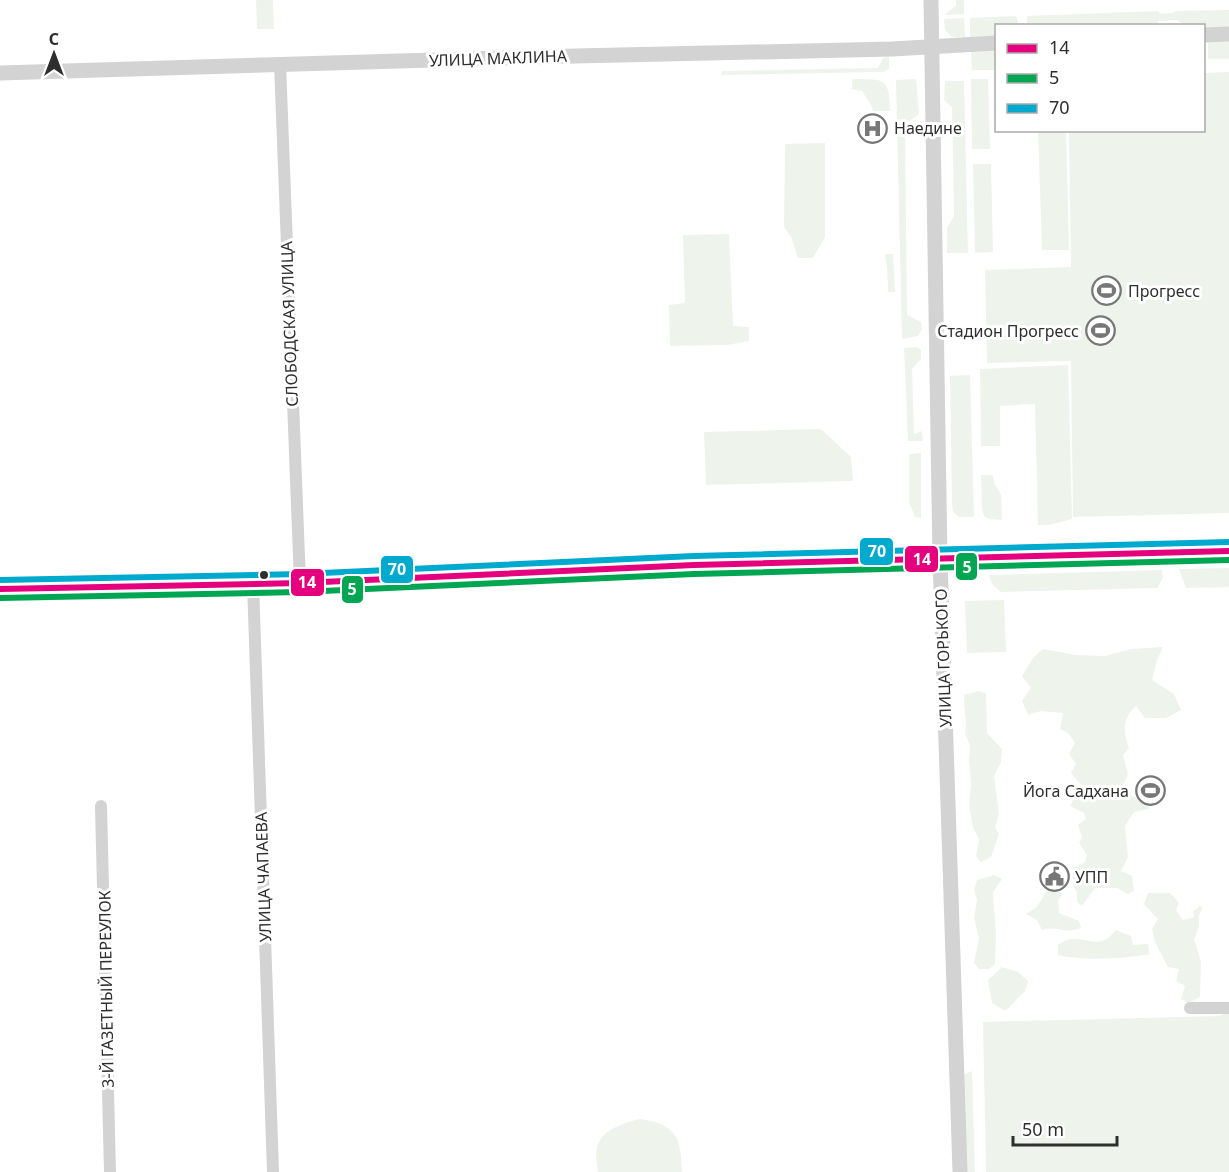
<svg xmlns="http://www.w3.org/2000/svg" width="1229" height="1172" font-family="'Noto Sans',sans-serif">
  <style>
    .green { fill: #eef4ec }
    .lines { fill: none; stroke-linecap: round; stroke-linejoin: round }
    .minor { stroke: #d3d3d3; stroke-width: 12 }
    .tertiary { stroke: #d3d3d3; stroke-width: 15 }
    .secondary { stroke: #ccc; stroke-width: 18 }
    .bus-1-casing { stroke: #fff; stroke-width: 10 }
    .bus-2-casing { stroke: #fff; stroke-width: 10 }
    .bus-3-casing { stroke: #fff; stroke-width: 10 }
    .bus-1 { stroke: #e5007d; stroke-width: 6 }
    .bus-2 { stroke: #00a651; stroke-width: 6 }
    .bus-3 { stroke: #00a9ce; stroke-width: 6 }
    .bus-dot { fill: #2e2e2e; stroke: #fff; stroke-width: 2 }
    .labels { text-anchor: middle; stroke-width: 6; stroke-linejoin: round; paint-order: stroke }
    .street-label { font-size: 16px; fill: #2e2e2e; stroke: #fff }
    .poi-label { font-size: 16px; fill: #2e2e2e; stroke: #fff; text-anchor: start }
    .line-badge { stroke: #fff; stroke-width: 2 }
    .badge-label { font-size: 16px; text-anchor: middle; font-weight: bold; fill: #fff }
  </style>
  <rect width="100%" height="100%" fill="#fff"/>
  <g class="green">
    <path d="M 256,0 L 273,0 L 274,29 L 257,29 Z"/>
    <path d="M 956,0 L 964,0 L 964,14 L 944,15 L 956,6 Z"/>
    <path d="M 1229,10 L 1229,27 L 1204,28 L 1204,26 L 1183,25 L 1178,20 L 1159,21 L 1156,26 L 1027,25 L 1027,16 L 1158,11 L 1161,14 L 1173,13 L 1176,11 Z"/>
    <path d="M 1016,16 L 1019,25 L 996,26 L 996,36 L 970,37 L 970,18 Z"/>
    <path d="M 964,18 L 965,37 L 952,37 L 945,30 L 944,19 Z"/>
    <path d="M 1229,41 L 1229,59 L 1208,59 L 1208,42 Z"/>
    <path d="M 996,50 L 996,70 L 972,70 L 971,51 Z"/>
    <path d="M 889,57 L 889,69 L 883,72 L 721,75 L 722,71 L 878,68 L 883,58 Z"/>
    <path d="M 1229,72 L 1229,513 L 1073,517 L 1071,361 L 987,363 L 985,270 L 1071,267 L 1069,131 L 1204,130 L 1204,73 Z"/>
    <path d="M 852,79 C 883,79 890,77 890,111 L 873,111 L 871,105 L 862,91 L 852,89 Z"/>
    <path d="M 916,79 L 919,114 L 905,124 L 907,315 L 921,322 L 922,329 L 918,336 L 902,339 L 896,80 Z"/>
    <path d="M 971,79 L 988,79 L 990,149 L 972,149 Z"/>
    <path d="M 945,81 L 964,81 L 968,253 L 947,253 L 947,228 L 954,216 L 952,107 L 944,100 Z"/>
    <path d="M 1038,131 L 1066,131 L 1069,250 L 1042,250 Z"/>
    <path d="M 825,143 L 825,237 L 813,258 L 798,258 L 791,237 L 784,227 L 785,144 Z"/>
    <path d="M 973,164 L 991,164 L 993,252 L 975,253 Z"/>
    <path d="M 729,234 L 733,326 L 749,327 L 749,341 L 727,345 L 670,346 L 669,305 L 685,303 L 683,235 Z"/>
    <path d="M 885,254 L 893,254 L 895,292 L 888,292 L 887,268 Z"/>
    <path d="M 917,347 L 921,350 L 921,359 L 912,369 L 914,434 L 922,431 L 923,441 L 908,441 L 904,348 Z"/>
    <path d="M 1068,365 L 1072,519 L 1049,525 L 1038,525 L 1035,404 L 1000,406 L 1000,446 L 981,446 L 980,369 Z"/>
    <path d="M 970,375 L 974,517 L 959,517 L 953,512 L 952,504 L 950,376 Z"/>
    <path d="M 821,429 L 851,457 L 853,481 L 706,485 L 704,432 Z"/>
    <path d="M 921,453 L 921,518 L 915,517 L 909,502 L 909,454 Z"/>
    <path d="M 981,475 L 993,475 L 994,483 L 1001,495 L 1002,520 L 989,519 L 984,516 L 982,509 Z"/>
    <path d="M 1229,568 L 1229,587 L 1186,588 L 1179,569 Z"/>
    <path d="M 1162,570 L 1163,578 L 1157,588 L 1001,592 L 992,584 L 989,575 Z"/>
    <path d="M 1004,600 L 1006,652 L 967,653 L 965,601 Z"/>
    <path d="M 1163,647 L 1157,660 L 1152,680 L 1174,694 L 1181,710 L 1166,718 L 1145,718 L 1136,706 C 1122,718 1123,732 1129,748 L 1123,755 L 1128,774 L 1123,786 L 1132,796 L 1150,802 L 1148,809 L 1134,812 L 1125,826 L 1128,857 L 1121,871 L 1132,876 L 1134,891 L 1128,894 L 1117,888 L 1095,888 L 1082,906 L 1077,902 L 1077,893 L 1073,884 L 1073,868 L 1085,862 L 1087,855 L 1079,843 L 1082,837 L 1078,825 L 1086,819 L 1084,813 L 1070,806 L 1081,785 L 1071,773 L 1076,764 L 1069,754 L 1075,743 L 1069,734 L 1060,729 L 1063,713 L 1041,711 L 1028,715 L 1022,701 L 1031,688 L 1022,676 L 1033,658 L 1043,649 L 1076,655 L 1105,656 L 1131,649 Z"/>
    <path d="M 978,691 L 986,693 L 987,733 L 1002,749 L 1001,762 L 994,776 L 999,814 L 995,827 L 999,834 L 991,857 L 981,862 L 976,856 L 979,840 L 973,827 L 969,806 L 971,783 L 969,760 L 970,745 L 965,734 C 968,722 963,708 964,695 Z"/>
    <path d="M 994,875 L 1002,879 L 993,892 L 996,934 L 995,964 L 989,969 L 979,969 L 974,963 L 979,938 L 974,918 L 977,900 L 974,890 L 977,880 Z"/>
    <path d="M 1048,888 L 1062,893 L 1058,901 L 1059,913 L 1079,921 L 1081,928 C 1064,935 1057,925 1042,930 L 1037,920 L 1026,914 L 1037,907 Z"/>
    <path d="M 1148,893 L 1170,893 L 1179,903 L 1176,910 L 1183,920 L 1194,917 L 1193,911 L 1200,906 L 1203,908 L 1199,915 L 1199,926 L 1194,939 L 1201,962 L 1200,997 L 1188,1003 L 1181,999 L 1185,986 L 1176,981 L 1179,969 L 1168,967 L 1155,942 L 1152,929 L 1158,919 L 1144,904 Z"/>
    <path d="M 1116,930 L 1131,936 L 1133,945 L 1148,944 L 1149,954 C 1124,959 1083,961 1058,955 L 1058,945 C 1082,927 1095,957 1116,930 Z"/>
    <path d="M 1002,967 L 1018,972 L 1028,981 L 1025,992 C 1017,997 1013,1005 1005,1011 L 992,1003 L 988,980 Z"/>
    <path d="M 1229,1012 L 1229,1172 L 986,1172 L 983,1022 L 1219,1016 Z"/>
    <path d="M 972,1071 L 975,1172 L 967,1172 L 963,1075 Z"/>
    <path d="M 640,1119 C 677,1124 681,1138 682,1172 L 598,1172 C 597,1165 595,1154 597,1147 C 602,1129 624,1123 640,1119 Z"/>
  </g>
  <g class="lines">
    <g class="minor">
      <path d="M 280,64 L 300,583"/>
      <path d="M 253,583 L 273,1172"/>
      <path d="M 101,806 L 110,1172"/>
      <path d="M 1190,1008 L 1229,1008"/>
    </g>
    <g class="tertiary">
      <path d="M 931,0 L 940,558 L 960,1172"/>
      <path d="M 1204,35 L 1229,34"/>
      <path d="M 0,73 L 531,57 L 892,49 L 996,43"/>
    </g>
    <path class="secondary" d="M 0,589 L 300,583 L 694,565 L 1229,551"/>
    <defs>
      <path id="bus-1" d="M 0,589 L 300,583 L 694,565 L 1229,551"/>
      <path id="bus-2" d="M 0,598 L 300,592 L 694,574 L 1229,560"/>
      <path id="bus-3" d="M 0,580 L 300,574 L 694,556 L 1229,542"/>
    </defs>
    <use href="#bus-1" class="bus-1-casing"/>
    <use href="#bus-2" class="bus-2-casing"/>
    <use href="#bus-3" class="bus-3-casing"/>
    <use href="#bus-1" class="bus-1"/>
    <use href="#bus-2" class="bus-2"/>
    <use href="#bus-3" class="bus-3"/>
  </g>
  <defs>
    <symbol id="hospital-ring" viewBox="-11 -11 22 22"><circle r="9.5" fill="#fff" stroke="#777" stroke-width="1.5"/><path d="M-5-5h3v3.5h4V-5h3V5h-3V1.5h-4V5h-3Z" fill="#777"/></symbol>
    <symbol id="stadium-ring" viewBox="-11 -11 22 22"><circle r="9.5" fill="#fff" stroke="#777" stroke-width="1.5"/><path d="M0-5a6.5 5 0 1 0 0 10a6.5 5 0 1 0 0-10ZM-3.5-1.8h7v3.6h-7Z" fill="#777"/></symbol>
    <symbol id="civic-ring" viewBox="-11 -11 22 22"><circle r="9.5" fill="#fff" stroke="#777" stroke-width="1.5"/><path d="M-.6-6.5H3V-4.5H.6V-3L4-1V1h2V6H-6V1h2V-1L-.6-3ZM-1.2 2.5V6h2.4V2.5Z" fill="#777"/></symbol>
  </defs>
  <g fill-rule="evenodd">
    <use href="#hospital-ring" x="856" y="112" width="33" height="33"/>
    <use href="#stadium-ring" x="1090" y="274" width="33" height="33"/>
    <use href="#stadium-ring" x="1084" y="314" width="33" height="33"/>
    <use href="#stadium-ring" x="1134" y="774" width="33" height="33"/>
    <use href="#civic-ring" x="1038" y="860" width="33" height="33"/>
  </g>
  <circle class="bus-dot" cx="264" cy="575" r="5"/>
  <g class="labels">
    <g class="street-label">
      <text transform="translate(498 58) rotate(-2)" y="6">УЛИЦА МАКЛИНА</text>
      <text transform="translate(289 324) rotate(-92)" y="6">СЛОБОДСКАЯ УЛИЦА</text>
      <text transform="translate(943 658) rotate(-92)" y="6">УЛИЦА ГОРЬКОГО</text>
      <text transform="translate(263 877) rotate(-92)" y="6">УЛИЦА ЧАПАЕВА</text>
      <text transform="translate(106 989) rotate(-91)" y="6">3-Й ГАЗЕТНЫЙ ПЕРЕУЛОК</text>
    </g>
    <g class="poi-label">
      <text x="894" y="134">Наедине</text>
      <text x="1128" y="297">Прогресс</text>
      <text x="1079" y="337" text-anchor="end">Стадион Прогресс</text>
      <text x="1129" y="797" text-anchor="end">Йога Садхана</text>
      <text x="1075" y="883">УПП</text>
    </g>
  </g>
  <g class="line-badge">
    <rect x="859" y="537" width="35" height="29" rx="6" fill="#00a9ce"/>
    <rect x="904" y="545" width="35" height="28" rx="6" fill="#e5007d"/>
    <rect x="955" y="552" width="23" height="29" rx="6" fill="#00a651"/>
    <rect x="380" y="555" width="34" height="29" rx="6" fill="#00a9ce"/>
    <rect x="290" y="568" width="35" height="29" rx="6" fill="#e5007d"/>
    <rect x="341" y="575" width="23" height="29" rx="6" fill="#00a651"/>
  </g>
  <g class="badge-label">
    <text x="877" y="557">70</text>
    <text x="922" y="565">14</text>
    <text x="967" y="573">5</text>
    <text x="397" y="575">70</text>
    <text x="307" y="588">14</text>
    <text x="352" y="595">5</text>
  </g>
  <rect x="995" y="24" width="210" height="108" fill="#ffffff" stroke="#ababab" stroke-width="1.5"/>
  <rect x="1007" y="44" width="30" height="9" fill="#e5007d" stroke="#ababab" stroke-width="1.5"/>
  <text x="1049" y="54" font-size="18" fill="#2e2e2e">14</text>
  <rect x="1007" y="74" width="30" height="9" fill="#00a651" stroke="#ababab" stroke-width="1.5"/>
  <text x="1049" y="84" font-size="18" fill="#2e2e2e">5</text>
  <rect x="1007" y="104" width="30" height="9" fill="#00a9ce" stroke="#ababab" stroke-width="1.5"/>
  <text x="1049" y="114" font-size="18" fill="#2e2e2e">70</text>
  <g transform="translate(54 54)" stroke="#ffffff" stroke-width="4.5" paint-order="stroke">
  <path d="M0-4.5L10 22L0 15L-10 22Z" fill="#2e2e2e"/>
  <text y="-9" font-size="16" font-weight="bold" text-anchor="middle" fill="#2e2e2e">С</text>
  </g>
  <path d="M1013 1136v9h104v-9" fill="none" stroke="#2e2e2e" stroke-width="3"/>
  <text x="1022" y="1136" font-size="18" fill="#2e2e2e" stroke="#ffffff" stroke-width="4.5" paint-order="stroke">50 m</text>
</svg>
